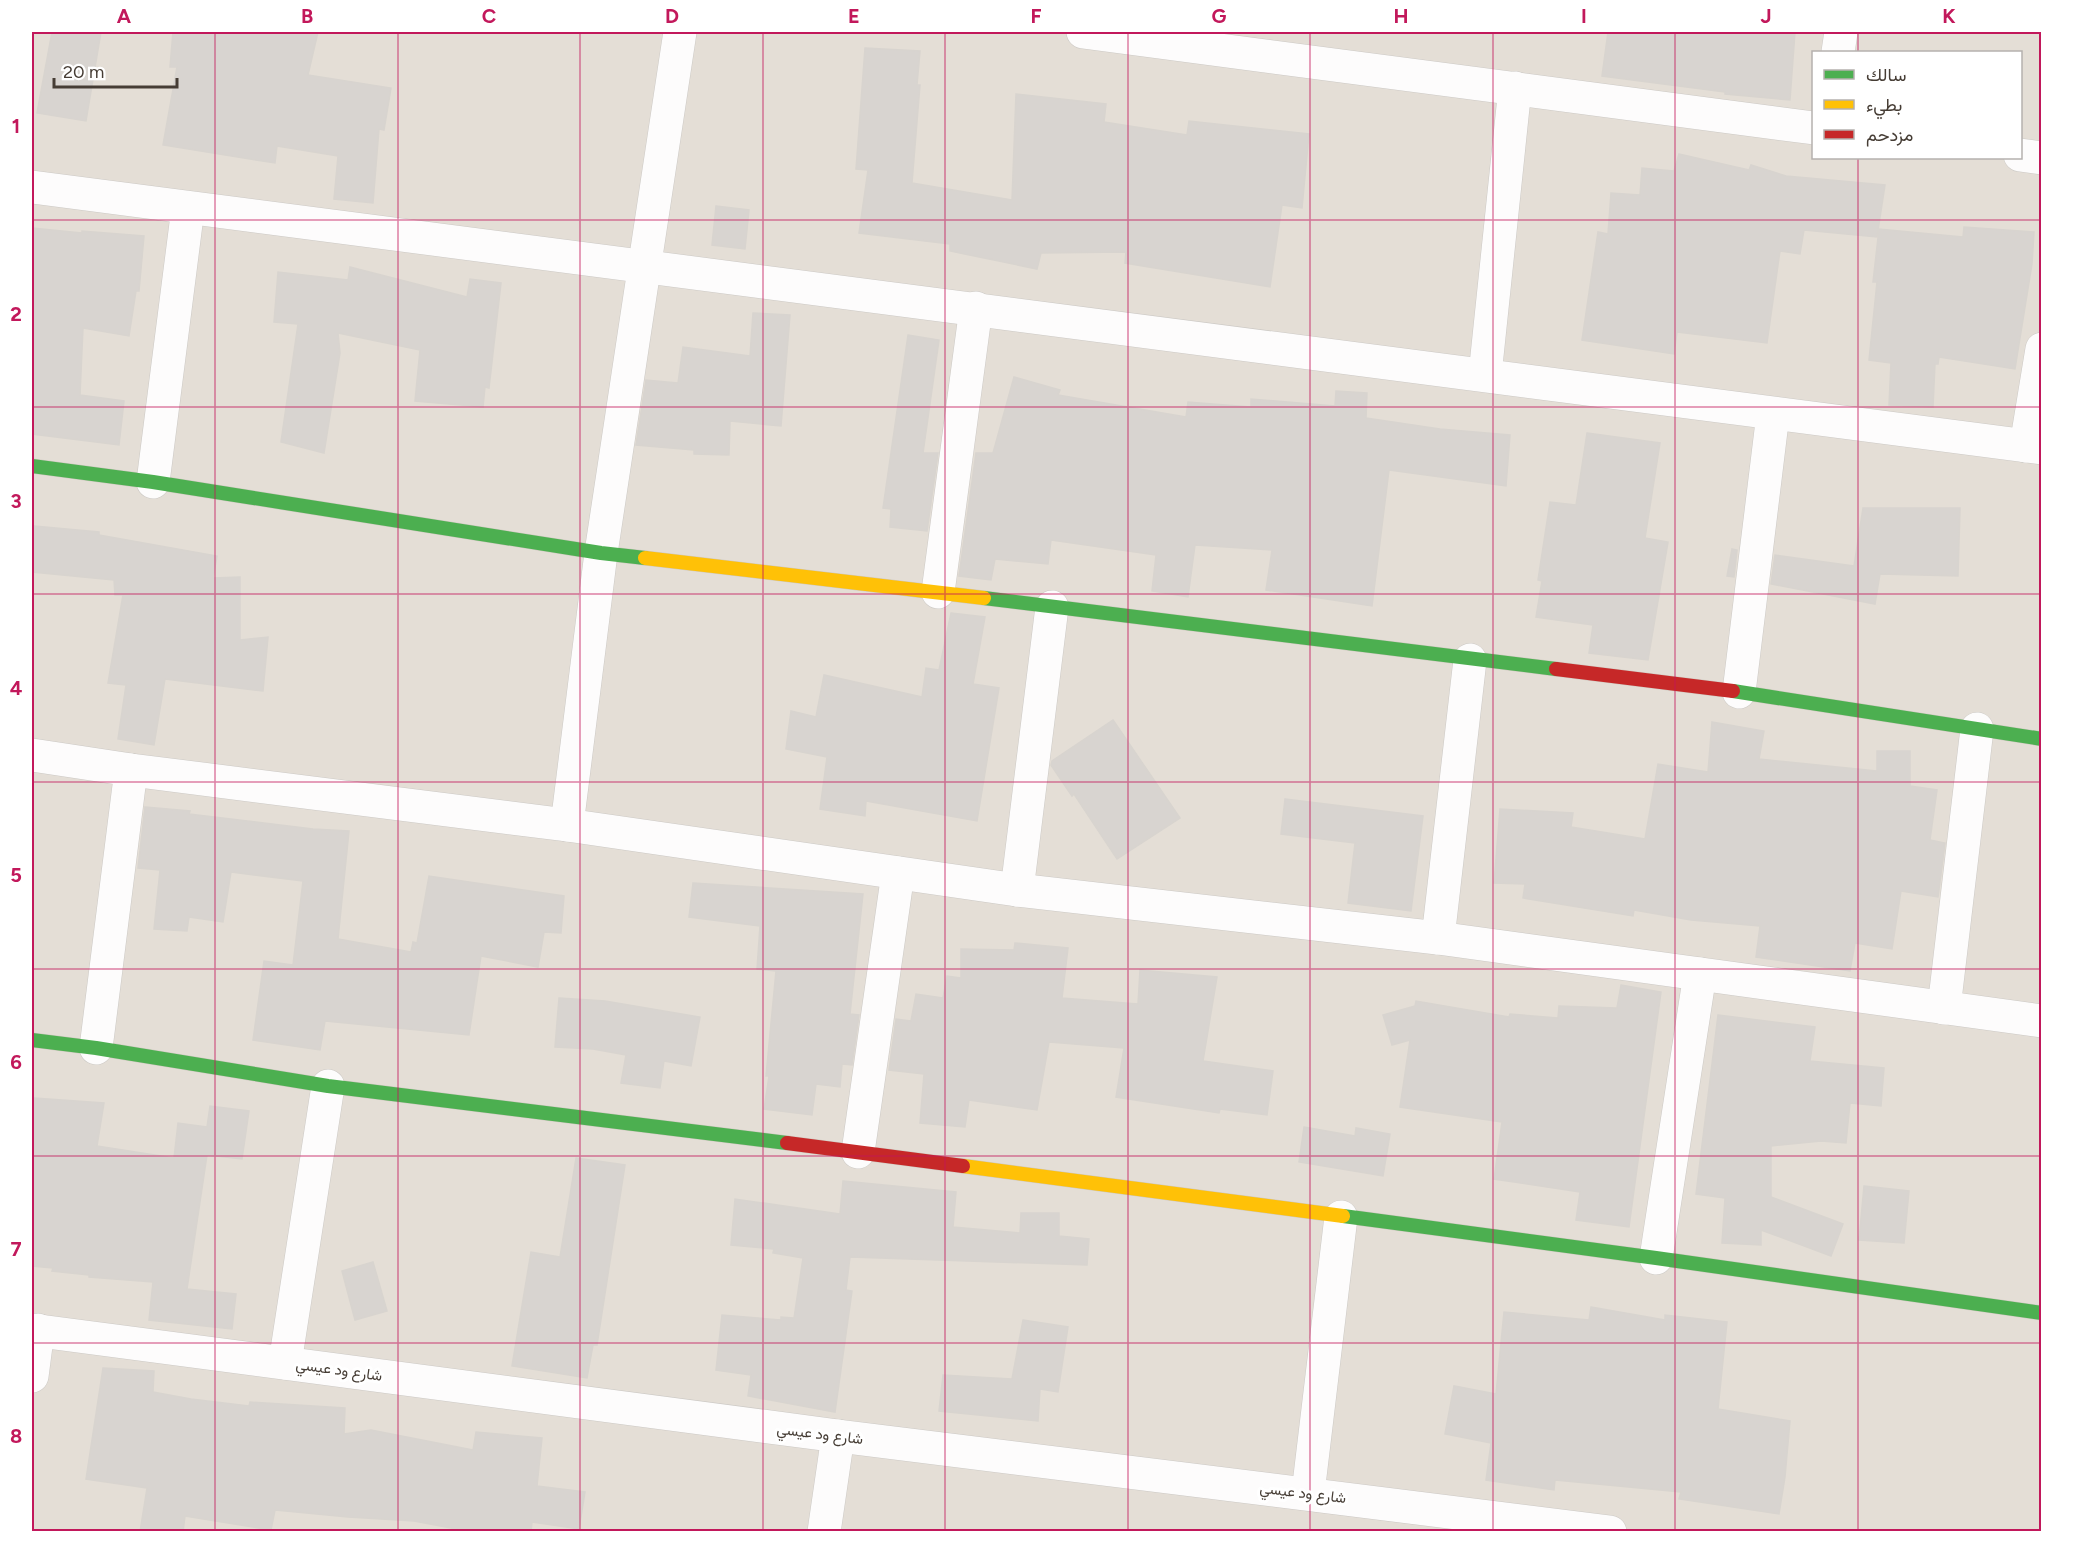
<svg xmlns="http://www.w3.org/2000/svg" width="2073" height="1563" font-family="Figtree,Vazirmatn,sans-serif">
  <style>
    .residential { fill: #e4ded6; fill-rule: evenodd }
    .building { fill: #d8d4d0; stroke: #d8d4cf; stroke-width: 1.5 }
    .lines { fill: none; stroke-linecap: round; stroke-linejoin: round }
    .street-casing { stroke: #ccc9c5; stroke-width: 34 }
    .fast-casing { stroke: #cfc9c0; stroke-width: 15 }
    .slow-casing { stroke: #cfc9c0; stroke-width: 15 }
    .jam-casing { stroke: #cfc9c0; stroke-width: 15 }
    .street { stroke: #fdfcfc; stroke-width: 33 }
    .fast { stroke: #4caf50; stroke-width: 14 }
    .slow { stroke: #ffc107; stroke-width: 14 }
    .jam { stroke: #c62828; stroke-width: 14 }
    .grid { fill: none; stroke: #c2185b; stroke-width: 1.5; stroke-opacity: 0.55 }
    .labels { text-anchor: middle; stroke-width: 6; stroke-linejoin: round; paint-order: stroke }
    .street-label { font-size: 15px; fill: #463d35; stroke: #fff }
    .neatline { fill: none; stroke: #c2185b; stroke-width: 2 }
    .grid-label { font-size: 20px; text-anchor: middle; font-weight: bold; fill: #c2185b }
  </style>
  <rect width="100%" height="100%" fill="#f0ede9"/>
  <path class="residential" d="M 32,32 L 2041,32 L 2041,1531 L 32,1531 ZM 1814,52 L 2020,52 L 2020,158 L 1814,158 Z"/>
  <g class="building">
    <path d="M 52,32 L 101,32 L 86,121 L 37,113 Z"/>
    <path d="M 173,32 L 318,32 L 308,75 L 391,88 L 384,130 L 379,129 L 373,203 L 334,199 L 338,156 L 277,146 L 275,163 L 163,145 L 177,67 L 170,67 Z"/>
    <path d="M 1608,32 L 1795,32 L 1790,100 L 1725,94 L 1725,92 L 1602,76 Z"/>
    <path d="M 865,48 L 920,51 L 917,85 L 920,85 L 912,183 L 1012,200 L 1016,94 L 1106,104 L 1104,122 L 1187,135 L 1189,121 L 1309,134 L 1302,208 L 1282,205 L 1270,287 L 1125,263 L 1126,252 L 1041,253 L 1037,269 L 950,251 L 950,244 L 859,233 L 868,170 L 856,169 Z"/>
    <path d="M 1679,154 L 1749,170 L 1751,165 L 1786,176 L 1885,185 L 1877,237 L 1804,230 L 1800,254 L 1780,251 L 1767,343 L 1677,332 L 1674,354 L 1582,340 L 1598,232 L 1608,234 L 1611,193 L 1640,195 L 1642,168 L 1674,171 Z"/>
    <path d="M 716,206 L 749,210 L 745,249 L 712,245 Z"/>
    <path d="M 1964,227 L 2034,232 L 2032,264 L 2015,369 L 1939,357 L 1938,364 L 1935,364 L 1933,407 L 1889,405 L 1891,363 L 1869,360 L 1877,282 L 1873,282 L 1879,229 L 1963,237 Z"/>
    <path d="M 32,228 L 82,233 L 82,231 L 144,236 L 139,291 L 136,291 L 129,336 L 83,328 L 80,395 L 124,401 L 119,445 L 32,434 Z"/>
    <path d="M 350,267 L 467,297 L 470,279 L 501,283 L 489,388 L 485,387 L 483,407 L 415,401 L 420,350 L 338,333 L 340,353 L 324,453 L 281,442 L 298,324 L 274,322 L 278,272 L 348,280 Z"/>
    <path d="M 753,313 L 790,315 L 781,426 L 730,421 L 729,455 L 694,454 L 694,450 L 636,445 L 646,380 L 678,383 L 683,347 L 750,356 Z"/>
    <path d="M 908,335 L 939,340 L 923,453 L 938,453 L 927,531 L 890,527 L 891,509 L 883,508 Z"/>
    <path d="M 1014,377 L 1060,390 L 1058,395 L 1186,417 L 1188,402 L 1251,407 L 1251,399 L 1335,406 L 1336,391 L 1367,393 L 1366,418 L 1440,429 L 1510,435 L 1506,486 L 1389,470 L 1372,606 L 1266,590 L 1272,550 L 1195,545 L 1188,597 L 1152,591 L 1156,555 L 1051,540 L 1048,564 L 995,559 L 991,580 L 959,576 L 976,453 L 993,453 Z"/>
    <path d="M 1587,433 L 1660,443 L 1645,538 L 1668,542 L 1648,660 L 1589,653 L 1593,625 L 1536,617 L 1542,581 L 1538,580 L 1550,502 L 1576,505 Z"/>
    <path d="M 1863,508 L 1960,508 L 1958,576 L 1880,574 L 1875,604 L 1771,584 L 1775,555 L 1854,566 Z"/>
    <path d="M 34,526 L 99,532 L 99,535 L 217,556 L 213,578 L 240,577 L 240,640 L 268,637 L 263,691 L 165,679 L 154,745 L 118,739 L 126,685 L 108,683 L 123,595 L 115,595 L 114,580 L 32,572 Z"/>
    <path d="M 1732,549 L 1737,550 L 1734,577 L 1727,576 Z"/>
    <path d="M 951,613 L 985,617 L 973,684 L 999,688 L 977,821 L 866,801 L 865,816 L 820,809 L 827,757 L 786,749 L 791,711 L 816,717 L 824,675 L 922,697 L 926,668 L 939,670 Z"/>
    <path d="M 1113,720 L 1180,818 L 1117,859 L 1074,794 L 1072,796 L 1051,765 L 1052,761 Z"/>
    <path d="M 1712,722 L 1764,731 L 1759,759 L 1877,771 L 1877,751 L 1910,751 L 1910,786 L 1937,790 L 1930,840 L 1945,843 L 1938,897 L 1901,891 L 1892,949 L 1855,943 L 1850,971 L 1756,957 L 1760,926 L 1691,920 L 1634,910 L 1633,916 L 1523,898 L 1525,884 L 1494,883 L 1500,809 L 1573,813 L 1571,827 L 1645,839 L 1658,764 L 1708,772 Z"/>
    <path d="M 1285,799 L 1423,816 L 1411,911 L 1348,903 L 1355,843 L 1281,834 Z"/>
    <path d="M 145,807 L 190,811 L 189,814 L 313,829 L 349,831 L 338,939 L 411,952 L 413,942 L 417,943 L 429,876 L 564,896 L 561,933 L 544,932 L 538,967 L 481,956 L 469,1035 L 325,1021 L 320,1050 L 253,1040 L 264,961 L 293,965 L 303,881 L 231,872 L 223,922 L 189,917 L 187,931 L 154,929 L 160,870 L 138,868 Z"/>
    <path d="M 693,883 L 863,894 L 850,1014 L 859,1015 L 852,1065 L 842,1064 L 840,1087 L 816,1084 L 812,1115 L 764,1109 L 769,1076 L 766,1076 L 776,971 L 757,969 L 760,926 L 689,917 Z"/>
    <path d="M 1015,943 L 1068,948 L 1062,998 L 1138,1004 L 1140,970 L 1217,977 L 1203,1061 L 1273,1071 L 1267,1115 L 1220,1109 L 1219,1113 L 1116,1097 L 1124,1048 L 1049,1042 L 1037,1110 L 969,1100 L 965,1127 L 920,1123 L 924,1074 L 889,1070 L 896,1019 L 911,1021 L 916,994 L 943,998 L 947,976 L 961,978 L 961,949 L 1014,950 Z"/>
    <path d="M 1621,985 L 1661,992 L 1629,1227 L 1576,1220 L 1580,1192 L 1494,1179 L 1502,1122 L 1400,1107 L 1410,1040 L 1392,1045 L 1383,1015 L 1415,1006 L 1416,1001 L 1509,1017 L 1510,1014 L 1558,1018 L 1559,1006 L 1617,1008 Z"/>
    <path d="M 559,998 L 605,1001 L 700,1017 L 691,1066 L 664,1061 L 660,1088 L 621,1083 L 626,1055 L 593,1049 L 555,1047 Z"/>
    <path d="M 1718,1015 L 1815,1027 L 1810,1061 L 1884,1068 L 1881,1106 L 1850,1103 L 1846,1143 L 1821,1141 L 1771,1146 L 1771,1197 L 1843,1224 L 1831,1256 L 1761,1230 L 1761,1245 L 1722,1243 L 1725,1198 L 1696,1194 Z"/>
    <path d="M 34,1098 L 104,1103 L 97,1146 L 174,1158 L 178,1123 L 207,1127 L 210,1106 L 249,1111 L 242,1159 L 207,1155 L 187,1289 L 236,1294 L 232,1329 L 149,1320 L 153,1282 L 89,1277 L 89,1275 L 52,1271 L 53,1268 L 32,1266 L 32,1126 Z"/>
    <path d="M 1304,1127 L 1355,1136 L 1356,1128 L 1390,1134 L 1383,1176 L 1299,1162 Z"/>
    <path d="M 576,1158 L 625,1165 L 597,1345 L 593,1345 L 587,1378 L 512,1366 L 531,1252 L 560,1257 Z"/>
    <path d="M 843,1181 L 956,1192 L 953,1227 L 1020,1233 L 1021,1213 L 1059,1213 L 1059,1236 L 1089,1239 L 1087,1265 L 850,1257 L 846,1290 L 852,1291 L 835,1412 L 748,1396 L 751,1375 L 716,1370 L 722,1315 L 781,1320 L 781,1317 L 794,1318 L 803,1258 L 773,1253 L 774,1249 L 731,1245 L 735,1199 L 840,1214 Z"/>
    <path d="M 1864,1186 L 1909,1191 L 1904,1243 L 1859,1240 Z"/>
    <path d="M 373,1262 L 387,1311 L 355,1320 L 342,1271 Z"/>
    <path d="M 1591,1307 L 1665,1320 L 1665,1315 L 1727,1322 L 1718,1409 L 1790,1421 L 1785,1477 L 1779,1514 L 1679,1499 L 1681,1492 L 1555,1480 L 1554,1490 L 1486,1480 L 1491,1443 L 1445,1434 L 1454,1386 L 1496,1394 L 1504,1312 L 1589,1320 Z"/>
    <path d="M 1023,1320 L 1068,1327 L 1058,1392 L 1040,1389 L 1038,1421 L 939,1411 L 943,1375 L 1012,1379 Z"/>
    <path d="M 103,1368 L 154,1371 L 153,1392 L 191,1399 L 249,1406 L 250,1402 L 345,1408 L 344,1434 L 371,1430 L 473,1450 L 476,1432 L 542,1438 L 537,1486 L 585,1492 L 579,1529 L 532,1522 L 531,1532 L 472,1532 L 414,1521 L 348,1517 L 275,1510 L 271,1530 L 185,1516 L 183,1532 L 140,1532 L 147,1488 L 86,1479 Z"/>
  </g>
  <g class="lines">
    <defs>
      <g id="street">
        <path d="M 1083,32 C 1326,66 1570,95 1814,128"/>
        <path d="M 1838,52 L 1841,32"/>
        <path d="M 2020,155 L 2042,158"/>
        <path d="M 32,187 L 2042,448"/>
        <path d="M 1485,375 L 1515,88"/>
        <path d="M 2026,446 L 2042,349"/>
        <path d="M 153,482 L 188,208"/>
        <path d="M 938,592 L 976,308"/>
        <path d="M 1739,692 L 1773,414"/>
        <path d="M 32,755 L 131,770 L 567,825 L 1017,890 L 1438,938 L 2042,1021"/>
        <path d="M 567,825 L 601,553 L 680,32"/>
        <path d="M 1017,890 L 1052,607"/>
        <path d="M 1438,938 L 1470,660"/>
        <path d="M 1944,1008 L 1977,729"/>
        <path d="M 96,1048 L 131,770"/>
        <path d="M 858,1152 L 898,873"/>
        <path d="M 1656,1258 L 1700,974"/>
        <path d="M 32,1330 L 838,1436 L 1610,1532"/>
        <path d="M 285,1363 L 328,1086"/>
        <path d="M 32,1376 L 38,1330"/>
        <path d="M 1308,1493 L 1341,1217"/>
        <path d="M 824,1532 L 838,1436"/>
      </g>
      <g id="fast">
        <path d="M 32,466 L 153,482 L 601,553 L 645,558"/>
        <path d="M 984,598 L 1556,669"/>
        <path d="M 1733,691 L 2042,739"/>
        <path d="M 32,1040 L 96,1048 L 328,1086 L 787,1143"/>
        <path d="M 1343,1216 L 1656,1258 L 2042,1313"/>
      </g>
      <g id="slow">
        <path d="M 645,558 L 984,598"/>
        <path d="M 963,1166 L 1343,1216"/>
      </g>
      <g id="jam">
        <path d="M 1556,669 L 1733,691"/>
        <path d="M 787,1143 L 963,1166"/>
      </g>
    </defs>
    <use href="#street" class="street-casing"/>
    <use href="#fast" class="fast-casing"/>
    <use href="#slow" class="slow-casing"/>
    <use href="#jam" class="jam-casing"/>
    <use href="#street" class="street"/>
    <use href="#fast" class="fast"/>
    <use href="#slow" class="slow"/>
    <use href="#jam" class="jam"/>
  </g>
  <path class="grid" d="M 215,32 L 215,1532M 398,32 L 398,1532M 580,32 L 580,1532M 763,32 L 763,1532M 945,32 L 945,1532M 1128,32 L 1128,1532M 1310,32 L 1310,1532M 1493,32 L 1493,1532M 1675,32 L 1675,1532M 1858,32 L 1858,52M 1858,158 L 1858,1532M 32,220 L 2042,220M 32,407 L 2042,407M 32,594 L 2042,594M 32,782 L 2042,782M 32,969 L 2042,969M 32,1156 L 2042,1156M 32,1343 L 2042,1343"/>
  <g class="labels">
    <g class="street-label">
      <text transform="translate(339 1370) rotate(8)" y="5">شارع ود عيسي</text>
      <text transform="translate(820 1434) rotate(7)" y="5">شارع ود عيسي</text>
      <text transform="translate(1303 1493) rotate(7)" y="5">شارع ود عيسي</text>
    </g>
  </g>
  <rect width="2073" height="1563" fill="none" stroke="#ffffff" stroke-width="66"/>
  <rect x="1812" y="51" width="210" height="108" fill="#ffffff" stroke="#b5b1ae" stroke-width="1.5"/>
  <rect x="1824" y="70" width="30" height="9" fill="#4caf50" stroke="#b5b1ae" stroke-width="1.5"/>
  <text x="1866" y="81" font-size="18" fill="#463d35">سالك</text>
  <rect x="1824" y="100" width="30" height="9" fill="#ffc107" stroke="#b5b1ae" stroke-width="1.5"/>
  <text x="1866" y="111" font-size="18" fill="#463d35">بطيء</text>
  <rect x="1824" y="130" width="30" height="9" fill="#c62828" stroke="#b5b1ae" stroke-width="1.5"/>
  <text x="1866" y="141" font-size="18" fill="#463d35">مزدحم</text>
  <path d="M54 78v9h123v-9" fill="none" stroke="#463d35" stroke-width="3"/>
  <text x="63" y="78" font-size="18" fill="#463d35" stroke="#ffffff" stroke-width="4.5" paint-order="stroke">20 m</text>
  <rect x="33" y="33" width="2007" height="1497" class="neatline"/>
  <g class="grid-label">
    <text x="124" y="23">A</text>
    <text x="307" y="23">B</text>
    <text x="489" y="23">C</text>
    <text x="672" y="23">D</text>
    <text x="854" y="23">E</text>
    <text x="1036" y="23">F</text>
    <text x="1219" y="23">G</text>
    <text x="1401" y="23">H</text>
    <text x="1584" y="23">I</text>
    <text x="1766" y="23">J</text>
    <text x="1949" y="23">K</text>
    <text x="16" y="133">1</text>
    <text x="16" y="321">2</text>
    <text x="16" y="508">3</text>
    <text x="16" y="695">4</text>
    <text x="16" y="882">5</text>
    <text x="16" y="1069">6</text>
    <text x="16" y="1256">7</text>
    <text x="16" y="1443">8</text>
  </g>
</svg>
